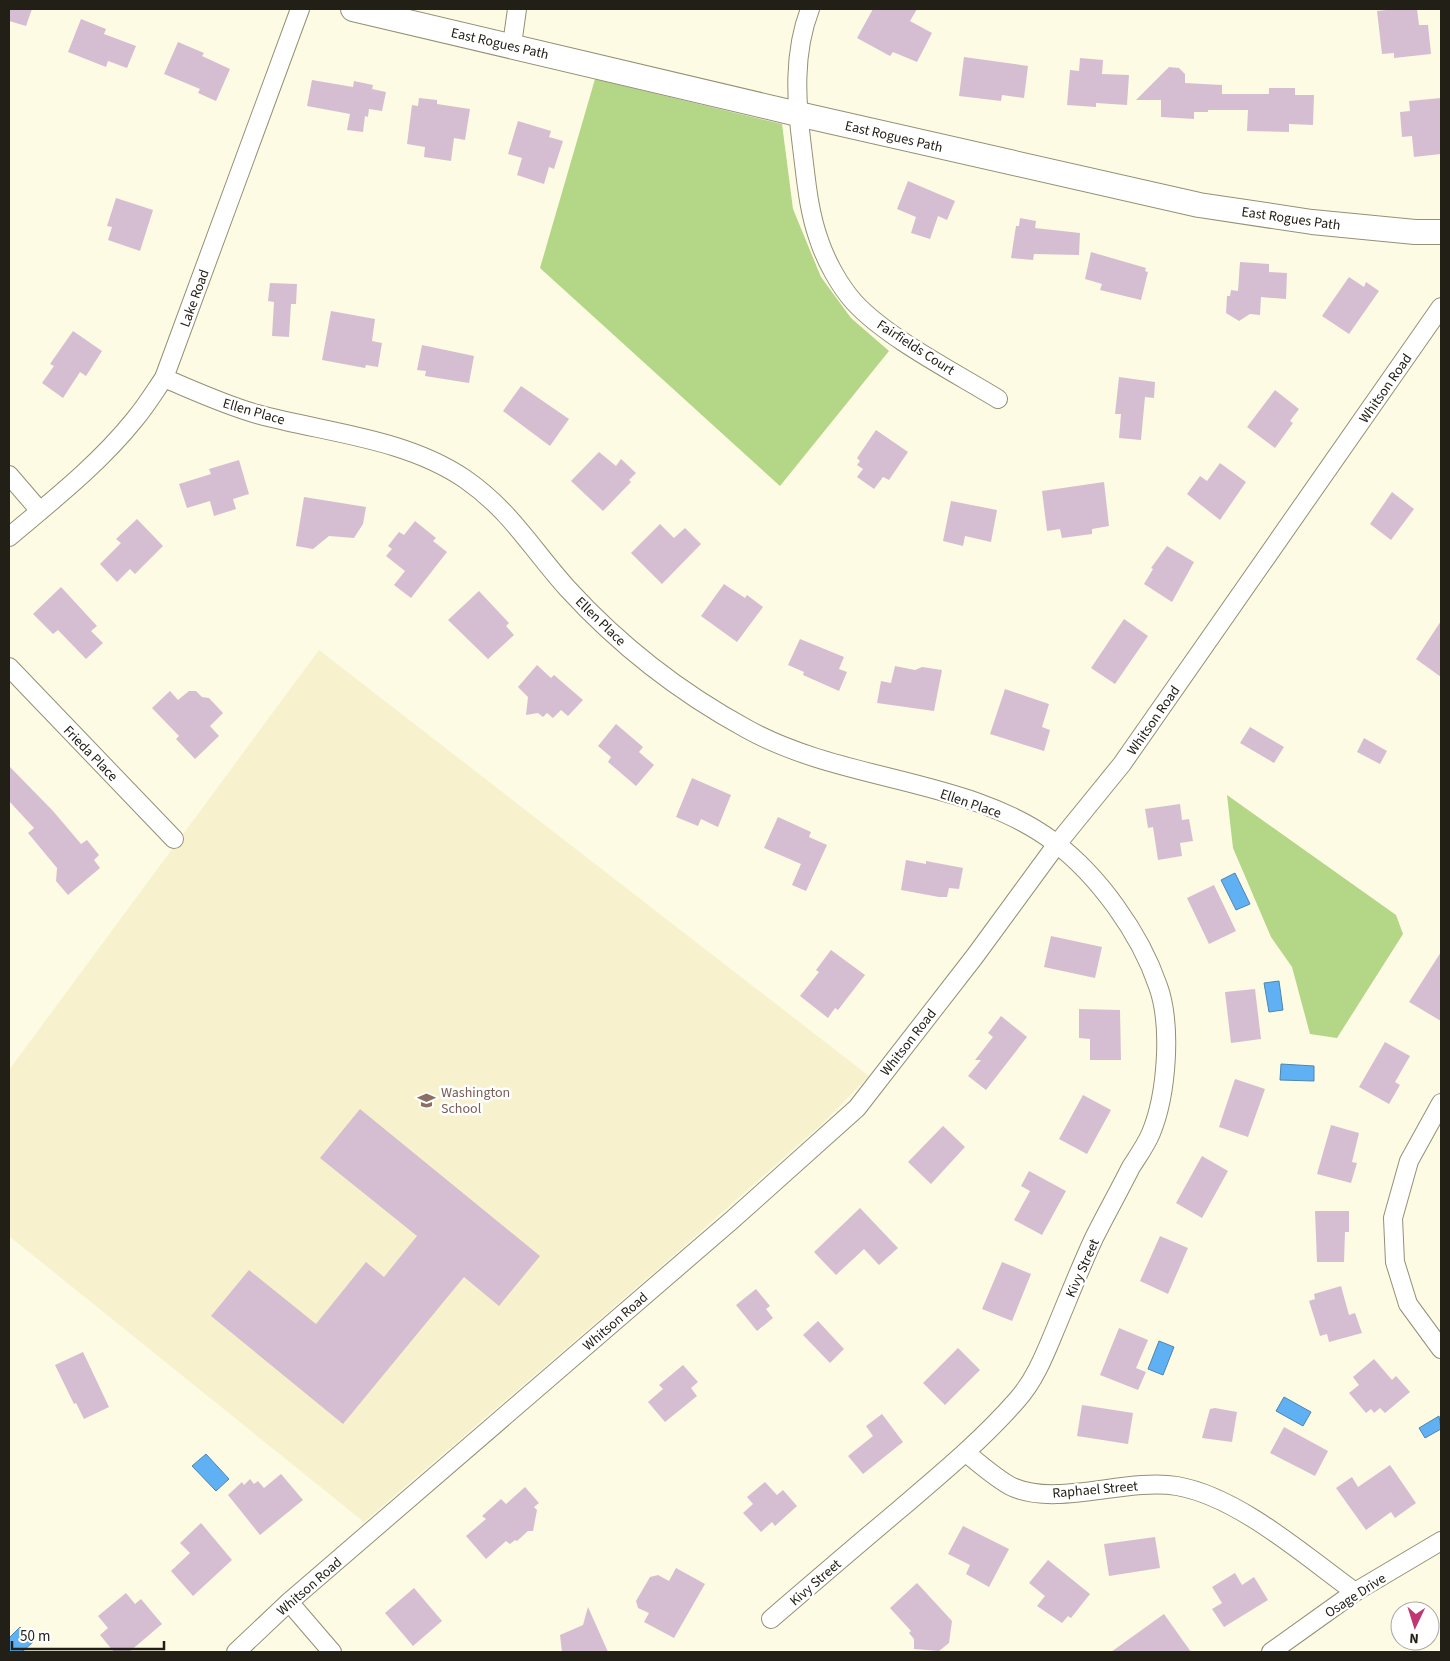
<svg xmlns="http://www.w3.org/2000/svg" width="1450" height="1661" font-family="'Source Sans 3',sans-serif">
  <style>
    .built { fill: #f7f1cd }
    .green { fill: #b4d687 }
    .water { fill: #5fb1f3; stroke: #4d86b1 }
    .building { fill: #d6bed2 }
    .lines { fill: none; stroke-linecap: round; stroke-linejoin: round }
    .street-casing { stroke: #949076; stroke-width: 20 }
    .secondary-casing { stroke: #949076; stroke-width: 26 }
    .street { stroke: #fff; stroke-width: 18 }
    .secondary { stroke: #fff; stroke-width: 24 }
    .labels { text-anchor: middle; stroke-width: 5; stroke-linejoin: round; paint-order: stroke }
    .street-label { font-size: 14px; fill: #222016; stroke: #fff }
    .education-label { font-size: 14px; fill: #785e54; stroke: #fff; text-anchor: start }
  </style>
  <rect width="100%" height="100%" fill="#fefbe4"/>
  <path class="built" d="M 319,650 L 869,1076 L 823,1123 L 665,1263 L 364,1522 L 9,1236 L 9,1070 Z"/>
  <g class="green">
    <path d="M 595,79 L 782,124 L 793,209 L 821,277 L 851,318 L 889,351 L 780,486 L 540,268 Z"/>
    <path d="M 1227,795 L 1396,915 L 1403,934 L 1337,1038 L 1310,1034 L 1292,967 L 1271,937 L 1233,848 Z"/>
  </g>
  <g class="water">
    <path d="M 1235,873 L 1250,904 L 1236,910 L 1221,880 Z"/>
    <path d="M 1279,981 L 1283,1010 L 1269,1012 L 1264,983 Z"/>
    <path d="M 1281,1064 L 1314,1066 L 1314,1081 L 1280,1080 Z"/>
    <path d="M 1159,1341 L 1174,1347 L 1163,1375 L 1148,1369 Z"/>
    <path d="M 1284,1397 L 1311,1412 L 1303,1426 L 1276,1411 Z"/>
    <path d="M 1439,1416 L 1441,1429 L 1425,1438 L 1419,1428 Z"/>
    <path d="M 206,1454 L 229,1479 L 216,1491 L 192,1466 Z"/>
    <path d="M 20,1627 L 34,1641 L 22,1652 L 9,1652 L 9,1638 Z"/>
  </g>
  <g class="building">
    <path d="M 9,9 L 32,9 L 26,26 L 9,21 Z"/>
    <path d="M 873,9 L 917,9 L 910,21 L 932,33 L 917,62 L 893,52 L 890,56 L 857,38 Z"/>
    <path d="M 1396,9 L 1417,9 L 1419,25 L 1428,25 L 1431,54 L 1394,58 L 1394,53 L 1382,54 L 1377,11 Z"/>
    <path d="M 81,19 L 106,29 L 104,34 L 136,46 L 127,68 L 108,61 L 106,67 L 68,52 Z"/>
    <path d="M 178,42 L 204,53 L 202,56 L 230,69 L 216,101 L 198,93 L 200,89 L 164,74 Z"/>
    <path d="M 964,57 L 1028,66 L 1024,98 L 1002,95 L 1001,101 L 959,96 Z"/>
    <path d="M 1080,58 L 1103,60 L 1102,74 L 1129,75 L 1127,105 L 1096,103 L 1096,107 L 1067,105 L 1070,70 L 1079,71 Z"/>
    <path d="M 1169,67 L 1179,68 L 1185,74 L 1185,83 L 1222,85 L 1222,94 L 1269,94 L 1269,88 L 1295,88 L 1295,95 L 1314,95 L 1313,125 L 1289,124 L 1289,132 L 1247,131 L 1248,110 L 1208,110 L 1208,112 L 1194,112 L 1194,119 L 1161,117 L 1161,100 L 1136,100 Z"/>
    <path d="M 312,80 L 353,87 L 354,81 L 373,85 L 372,89 L 386,92 L 382,111 L 369,109 L 368,117 L 365,116 L 363,132 L 347,130 L 350,114 L 307,106 Z"/>
    <path d="M 419,98 L 437,100 L 437,104 L 470,109 L 465,140 L 454,138 L 451,161 L 424,157 L 425,147 L 407,144 L 412,105 L 418,106 Z"/>
    <path d="M 1441,98 L 1441,154 L 1414,157 L 1412,136 L 1402,137 L 1400,112 L 1410,111 L 1409,101 Z"/>
    <path d="M 518,121 L 551,131 L 549,137 L 563,141 L 554,169 L 549,167 L 544,184 L 517,175 L 522,158 L 508,154 Z"/>
    <path d="M 908,181 L 955,201 L 947,220 L 938,216 L 930,239 L 911,233 L 916,217 L 897,209 Z"/>
    <path d="M 116,198 L 153,210 L 140,251 L 108,240 L 112,227 L 107,226 Z"/>
    <path d="M 1020,218 L 1036,221 L 1035,228 L 1080,233 L 1079,255 L 1034,254 L 1033,260 L 1011,258 L 1016,226 L 1019,226 Z"/>
    <path d="M 1091,252 L 1146,268 L 1145,271 L 1148,272 L 1141,300 L 1100,290 L 1102,284 L 1085,279 Z"/>
    <path d="M 1240,262 L 1269,264 L 1269,272 L 1287,273 L 1286,299 L 1261,297 L 1260,315 L 1250,314 L 1239,321 L 1226,313 L 1227,296 L 1230,296 L 1231,290 L 1238,291 Z"/>
    <path d="M 1349,277 L 1364,287 L 1366,282 L 1379,291 L 1349,334 L 1322,316 Z"/>
    <path d="M 270,283 L 297,284 L 296,304 L 291,304 L 289,337 L 272,336 L 274,302 L 268,301 Z"/>
    <path d="M 331,311 L 375,319 L 372,341 L 382,343 L 378,367 L 366,365 L 365,368 L 322,360 Z"/>
    <path d="M 73,331 L 102,351 L 86,376 L 80,372 L 63,398 L 42,383 L 54,366 L 50,364 Z"/>
    <path d="M 422,345 L 474,356 L 469,383 L 425,376 L 426,371 L 417,370 Z"/>
    <path d="M 1119,377 L 1155,382 L 1154,398 L 1145,397 L 1141,440 L 1119,438 L 1121,414 L 1115,414 Z"/>
    <path d="M 521,386 L 569,419 L 550,446 L 503,411 Z"/>
    <path d="M 1275,390 L 1299,409 L 1290,421 L 1293,423 L 1275,448 L 1247,427 Z"/>
    <path d="M 876,430 L 908,452 L 889,480 L 883,477 L 874,489 L 857,477 L 863,469 L 857,465 L 860,461 L 857,458 Z"/>
    <path d="M 599,452 L 616,466 L 621,459 L 636,473 L 629,480 L 631,482 L 603,511 L 571,481 Z"/>
    <path d="M 239,460 L 249,494 L 233,499 L 236,509 L 214,516 L 210,501 L 187,508 L 179,484 L 211,474 L 209,469 Z"/>
    <path d="M 1220,463 L 1246,482 L 1220,520 L 1187,494 L 1200,476 L 1207,481 Z"/>
    <path d="M 1104,482 L 1109,526 L 1092,529 L 1092,534 L 1062,538 L 1060,529 L 1047,531 L 1042,491 Z"/>
    <path d="M 1392,492 L 1414,509 L 1391,540 L 1370,524 Z"/>
    <path d="M 304,497 L 366,507 L 363,524 L 354,538 L 329,536 L 313,549 L 296,546 Z"/>
    <path d="M 951,501 L 997,510 L 991,542 L 965,536 L 963,546 L 943,541 Z"/>
    <path d="M 137,519 L 163,546 L 135,574 L 130,569 L 117,582 L 100,564 L 121,543 L 116,539 Z"/>
    <path d="M 415,521 L 436,538 L 433,541 L 447,552 L 411,598 L 394,585 L 405,571 L 386,556 L 392,549 L 388,546 L 399,532 L 404,535 Z"/>
    <path d="M 660,524 L 674,538 L 685,528 L 701,544 L 662,584 L 631,553 Z"/>
    <path d="M 1167,546 L 1194,562 L 1172,602 L 1144,584 L 1153,569 L 1151,568 Z"/>
    <path d="M 724,584 L 745,598 L 747,595 L 763,607 L 737,642 L 701,616 Z"/>
    <path d="M 61,587 L 97,626 L 91,631 L 103,643 L 86,659 L 58,630 L 53,634 L 33,614 Z"/>
    <path d="M 479,591 L 509,623 L 506,626 L 514,635 L 488,659 L 448,620 Z"/>
    <path d="M 1124,619 L 1148,636 L 1115,684 L 1091,668 Z"/>
    <path d="M 1441,621 L 1441,677 L 1416,659 Z"/>
    <path d="M 800,639 L 844,657 L 839,669 L 847,672 L 839,691 L 803,675 L 804,672 L 788,665 Z"/>
    <path d="M 537,665 L 551,678 L 554,675 L 583,700 L 568,716 L 561,710 L 553,718 L 547,713 L 543,717 L 538,713 L 526,715 L 528,697 L 518,687 Z"/>
    <path d="M 895,666 L 915,670 L 922,667 L 942,670 L 934,711 L 877,703 L 881,681 L 891,683 Z"/>
    <path d="M 1005,689 L 1049,704 L 1042,727 L 1050,730 L 1044,751 L 990,734 Z"/>
    <path d="M 170,691 L 178,700 L 189,691 L 196,691 L 202,697 L 209,698 L 223,713 L 210,726 L 219,736 L 195,759 L 176,739 L 179,736 L 152,708 Z"/>
    <path d="M 616,724 L 643,747 L 639,752 L 654,765 L 636,786 L 608,762 L 611,757 L 598,746 Z"/>
    <path d="M 1250,727 L 1284,747 L 1274,763 L 1240,743 Z"/>
    <path d="M 1364,738 L 1387,751 L 1380,764 L 1357,752 Z"/>
    <path d="M 9,766 L 53,811 L 81,844 L 87,840 L 99,855 L 94,860 L 100,868 L 68,895 L 56,881 L 57,868 L 28,833 L 34,828 L 9,801 Z"/>
    <path d="M 692,778 L 731,795 L 718,827 L 701,819 L 698,826 L 676,817 Z"/>
    <path d="M 1180,804 L 1182,820 L 1189,819 L 1193,841 L 1180,843 L 1182,856 L 1158,860 L 1153,827 L 1148,828 L 1145,809 Z"/>
    <path d="M 778,817 L 811,832 L 809,837 L 827,845 L 806,891 L 792,885 L 801,864 L 764,848 Z"/>
    <path d="M 906,860 L 926,864 L 926,861 L 963,868 L 959,889 L 949,888 L 947,897 L 939,897 L 901,890 Z"/>
    <path d="M 1214,885 L 1236,931 L 1209,944 L 1187,898 Z"/>
    <path d="M 1051,936 L 1102,947 L 1095,978 L 1044,967 Z"/>
    <path d="M 831,950 L 865,975 L 838,1010 L 835,1008 L 828,1018 L 800,996 L 819,972 L 816,970 Z"/>
    <path d="M 1441,952 L 1441,1021 L 1409,1002 Z"/>
    <path d="M 1255,989 L 1261,1039 L 1231,1043 L 1225,992 Z"/>
    <path d="M 1079,1009 L 1120,1010 L 1121,1060 L 1090,1060 L 1090,1039 L 1079,1038 Z"/>
    <path d="M 1001,1016 L 1027,1037 L 986,1090 L 968,1076 L 981,1060 L 975,1060 L 993,1037 L 988,1033 Z"/>
    <path d="M 1385,1042 L 1410,1056 L 1395,1082 L 1400,1085 L 1389,1104 L 1359,1087 Z"/>
    <path d="M 1235,1079 L 1265,1089 L 1248,1137 L 1219,1127 Z"/>
    <path d="M 1083,1095 L 1111,1110 L 1087,1154 L 1059,1139 Z"/>
    <path d="M 360,1109 L 540,1256 L 499,1306 L 464,1277 L 343,1424 L 211,1316 L 249,1270 L 316,1324 L 366,1262 L 384,1277 L 417,1236 L 320,1158 Z"/>
    <path d="M 1331,1125 L 1359,1133 L 1352,1162 L 1357,1163 L 1351,1183 L 1317,1174 Z"/>
    <path d="M 943,1126 L 965,1147 L 931,1184 L 908,1162 Z"/>
    <path d="M 1202,1156 L 1228,1171 L 1202,1218 L 1176,1203 Z"/>
    <path d="M 1029,1171 L 1066,1191 L 1042,1235 L 1014,1220 L 1030,1191 L 1021,1186 Z"/>
    <path d="M 860,1208 L 898,1248 L 879,1265 L 864,1249 L 836,1275 L 814,1252 Z"/>
    <path d="M 1315,1211 L 1349,1211 L 1349,1232 L 1345,1232 L 1344,1262 L 1317,1262 Z"/>
    <path d="M 1160,1236 L 1188,1248 L 1168,1294 L 1140,1281 Z"/>
    <path d="M 1002,1262 L 1031,1274 L 1012,1321 L 982,1309 Z"/>
    <path d="M 1341,1286 L 1349,1315 L 1355,1313 L 1362,1333 L 1329,1342 L 1327,1334 L 1320,1336 L 1309,1301 L 1315,1299 L 1314,1294 Z"/>
    <path d="M 756,1289 L 770,1306 L 766,1309 L 773,1318 L 757,1331 L 736,1305 Z"/>
    <path d="M 818,1321 L 844,1349 L 830,1363 L 803,1335 Z"/>
    <path d="M 1119,1328 L 1148,1340 L 1136,1368 L 1146,1372 L 1138,1390 L 1100,1375 Z"/>
    <path d="M 958,1348 L 980,1370 L 945,1405 L 923,1383 Z"/>
    <path d="M 83,1352 L 109,1407 L 84,1419 L 76,1403 L 74,1404 L 55,1365 Z"/>
    <path d="M 1374,1359 L 1392,1380 L 1396,1376 L 1410,1392 L 1385,1413 L 1380,1408 L 1374,1413 L 1371,1409 L 1366,1413 L 1349,1393 L 1359,1385 L 1353,1377 Z"/>
    <path d="M 683,1365 L 698,1382 L 691,1388 L 697,1396 L 665,1422 L 648,1402 L 663,1389 L 659,1385 Z"/>
    <path d="M 1082,1405 L 1133,1413 L 1128,1444 L 1077,1436 Z"/>
    <path d="M 1215,1408 L 1237,1412 L 1232,1442 L 1202,1438 L 1210,1409 Z"/>
    <path d="M 882,1414 L 903,1442 L 863,1474 L 848,1456 L 873,1436 L 866,1426 Z"/>
    <path d="M 1284,1427 L 1328,1451 L 1315,1476 L 1270,1453 Z"/>
    <path d="M 1390,1465 L 1416,1503 L 1395,1518 L 1391,1512 L 1366,1530 L 1336,1488 L 1352,1477 L 1358,1487 Z"/>
    <path d="M 281,1474 L 303,1500 L 260,1535 L 228,1495 L 242,1482 L 244,1485 L 250,1479 L 254,1484 L 258,1481 L 264,1488 Z"/>
    <path d="M 765,1482 L 777,1495 L 783,1490 L 797,1506 L 775,1526 L 772,1522 L 761,1532 L 743,1513 L 753,1504 L 747,1497 Z"/>
    <path d="M 525,1487 L 539,1503 L 534,1507 L 537,1510 L 533,1531 L 528,1531 L 517,1541 L 515,1540 L 510,1544 L 506,1541 L 486,1559 L 466,1536 L 486,1519 L 482,1516 L 501,1499 L 506,1504 Z"/>
    <path d="M 201,1523 L 232,1560 L 193,1596 L 171,1571 L 190,1553 L 180,1543 Z"/>
    <path d="M 963,1526 L 1009,1549 L 989,1587 L 966,1574 L 970,1565 L 948,1554 Z"/>
    <path d="M 1155,1537 L 1160,1568 L 1109,1576 L 1104,1544 Z"/>
    <path d="M 1048,1560 L 1090,1594 L 1071,1618 L 1068,1616 L 1062,1623 L 1037,1606 L 1045,1596 L 1029,1583 Z"/>
    <path d="M 676,1568 L 705,1584 L 674,1638 L 644,1622 L 649,1613 L 638,1608 L 636,1601 L 650,1577 L 658,1575 L 669,1581 Z"/>
    <path d="M 1235,1573 L 1242,1585 L 1254,1577 L 1268,1600 L 1224,1627 L 1212,1609 L 1222,1603 L 1212,1587 Z"/>
    <path d="M 917,1583 L 952,1621 L 949,1643 L 939,1651 L 914,1649 L 914,1639 L 909,1633 L 911,1631 L 890,1608 Z"/>
    <path d="M 414,1588 L 442,1621 L 413,1646 L 385,1613 Z"/>
    <path d="M 126,1593 L 135,1604 L 141,1599 L 162,1624 L 129,1652 L 114,1652 L 100,1635 L 108,1628 L 98,1616 Z"/>
    <path d="M 588,1607 L 608,1652 L 562,1652 L 560,1635 L 583,1625 Z"/>
    <path d="M 1164,1614 L 1191,1652 L 1111,1652 Z"/>
  </g>
  <g class="lines">
    <defs>
      <g id="street">
        <path d="M 810,9 C 793,53 796,101 802,147 C 806,178 808,209 819,240 C 826,261 839,285 854,302 C 887,338 954,372 998,399"/>
        <path d="M 512,45 L 517,9"/>
        <path d="M 164,378 C 195,391 225,405 257,414 C 326,433 405,438 465,479 C 510,510 532,549 567,588 C 619,645 679,692 747,729 C 842,782 970,778 1054,842 C 1098,875 1140,933 1158,986 C 1172,1025 1167,1094 1151,1133 C 1146,1145 1138,1156 1131,1167 C 1119,1191 1106,1214 1094,1238 C 1080,1268 1068,1299 1055,1330 C 1045,1354 1035,1380 1017,1400 C 982,1440 941,1474 900,1509 C 857,1545 814,1582 771,1619"/>
        <path d="M 9,475 L 40,511"/>
        <path d="M 9,537 C 53,500 99,464 135,419 C 146,406 155,391 164,378 L 300,9"/>
        <path d="M 9,667 L 174,839"/>
        <path d="M 1441,1103 L 1409,1161 L 1393,1218 L 1395,1262 L 1408,1304 L 1441,1349"/>
        <path d="M 966,1453 C 978,1462 1001,1483 1015,1488 C 1059,1506 1127,1478 1177,1486 C 1239,1497 1305,1556 1355,1592"/>
        <path d="M 289,1602 L 332,1652"/>
        <path d="M 236,1652 L 289,1602 L 732,1220 L 857,1108 L 975,956 L 1057,844 L 1122,764 L 1441,307"/>
        <path d="M 1271,1652 L 1355,1592 L 1441,1541"/>
      </g>
      <path id="secondary" d="M 353,9 L 798,114 L 1199,205 L 1312,222 L 1415,232 L 1441,232"/>
    </defs>
    <use href="#street" class="street-casing"/>
    <use href="#secondary" class="secondary-casing"/>
    <use href="#street" class="street"/>
    <use href="#secondary" class="secondary"/>
  </g>
  <defs>
    <symbol id="school-bare" viewBox="-9 -9 18 18"><path d="M0-5L7-2L0 1L-7-2ZM-4 1L0 2.5L4 1V4Q0 6-4 4Z" fill="#8d6e63" stroke="#fff" stroke-width="2.5" paint-order="stroke"/></symbol>
  </defs>
  <g fill-rule="evenodd">
    <use href="#school-bare" x="414" y="1088" width="25" height="25"/>
  </g>
  <g class="labels">
    <g class="street-label">
      <text transform="translate(500 43) rotate(13)" y="5">East Rogues Path</text>
      <text transform="translate(894 136) rotate(13)" y="5">East Rogues Path</text>
      <text transform="translate(1291 218) rotate(8)" y="5">East Rogues Path</text>
      <text transform="translate(194 298) rotate(-70)" y="5">Lake Road</text>
      <text transform="translate(916 347) rotate(33)" y="5">Fairfields Court</text>
      <text transform="translate(1385 388) rotate(-55)" y="5">Whitson Road</text>
      <text transform="translate(254 411) rotate(16)" y="5">Ellen Place</text>
      <text transform="translate(601 621) rotate(44)" y="5">Ellen Place</text>
      <text transform="translate(1153 720) rotate(-55)" y="5">Whitson Road</text>
      <text transform="translate(91 753) rotate(46)" y="5">Frieda Place</text>
      <text transform="translate(971 803) rotate(19)" y="5">Ellen Place</text>
      <text transform="translate(908 1042) rotate(-52)" y="5">Whitson Road</text>
      <text transform="translate(1082 1268) rotate(-66)" y="5">Kivy Street</text>
      <text transform="translate(615 1321) rotate(-41)" y="5">Whitson Road</text>
      <text transform="translate(1095 1489) rotate(-5)" y="5">Raphael Street</text>
      <text transform="translate(815 1582) rotate(-41)" y="5">Kivy Street</text>
      <text transform="translate(309 1586) rotate(-41)" y="5">Whitson Road</text>
      <text transform="translate(1355 1595) rotate(-33)" y="5">Osage Drive</text>
    </g>
    <g class="education-label">
      <text x="441" y="1097">Washington<tspan x="441" dy="16">School</tspan></text>
    </g>
  </g>
  <rect width="1450" height="1661" fill="none" stroke="#222016" stroke-width="20"/>
  <g transform="translate(1415 1626) rotate(184)"><circle r="24" fill="#ffffff" stroke="#a7a6a2"/>
  <path d="M0-4L9 19L0 12L-9 19Z" fill="#c03773"/>
  <text y="-8" font-size="14" font-weight="bold" text-anchor="middle" fill="#222016">N</text>
  </g>
  <path d="M12 1641v8h152v-8" fill="none" stroke="#222016" stroke-width="2.5"/>
  <text x="20" y="1641" font-size="15" fill="#222016" stroke="#ffffff" stroke-width="4" paint-order="stroke">50 m</text>
</svg>
